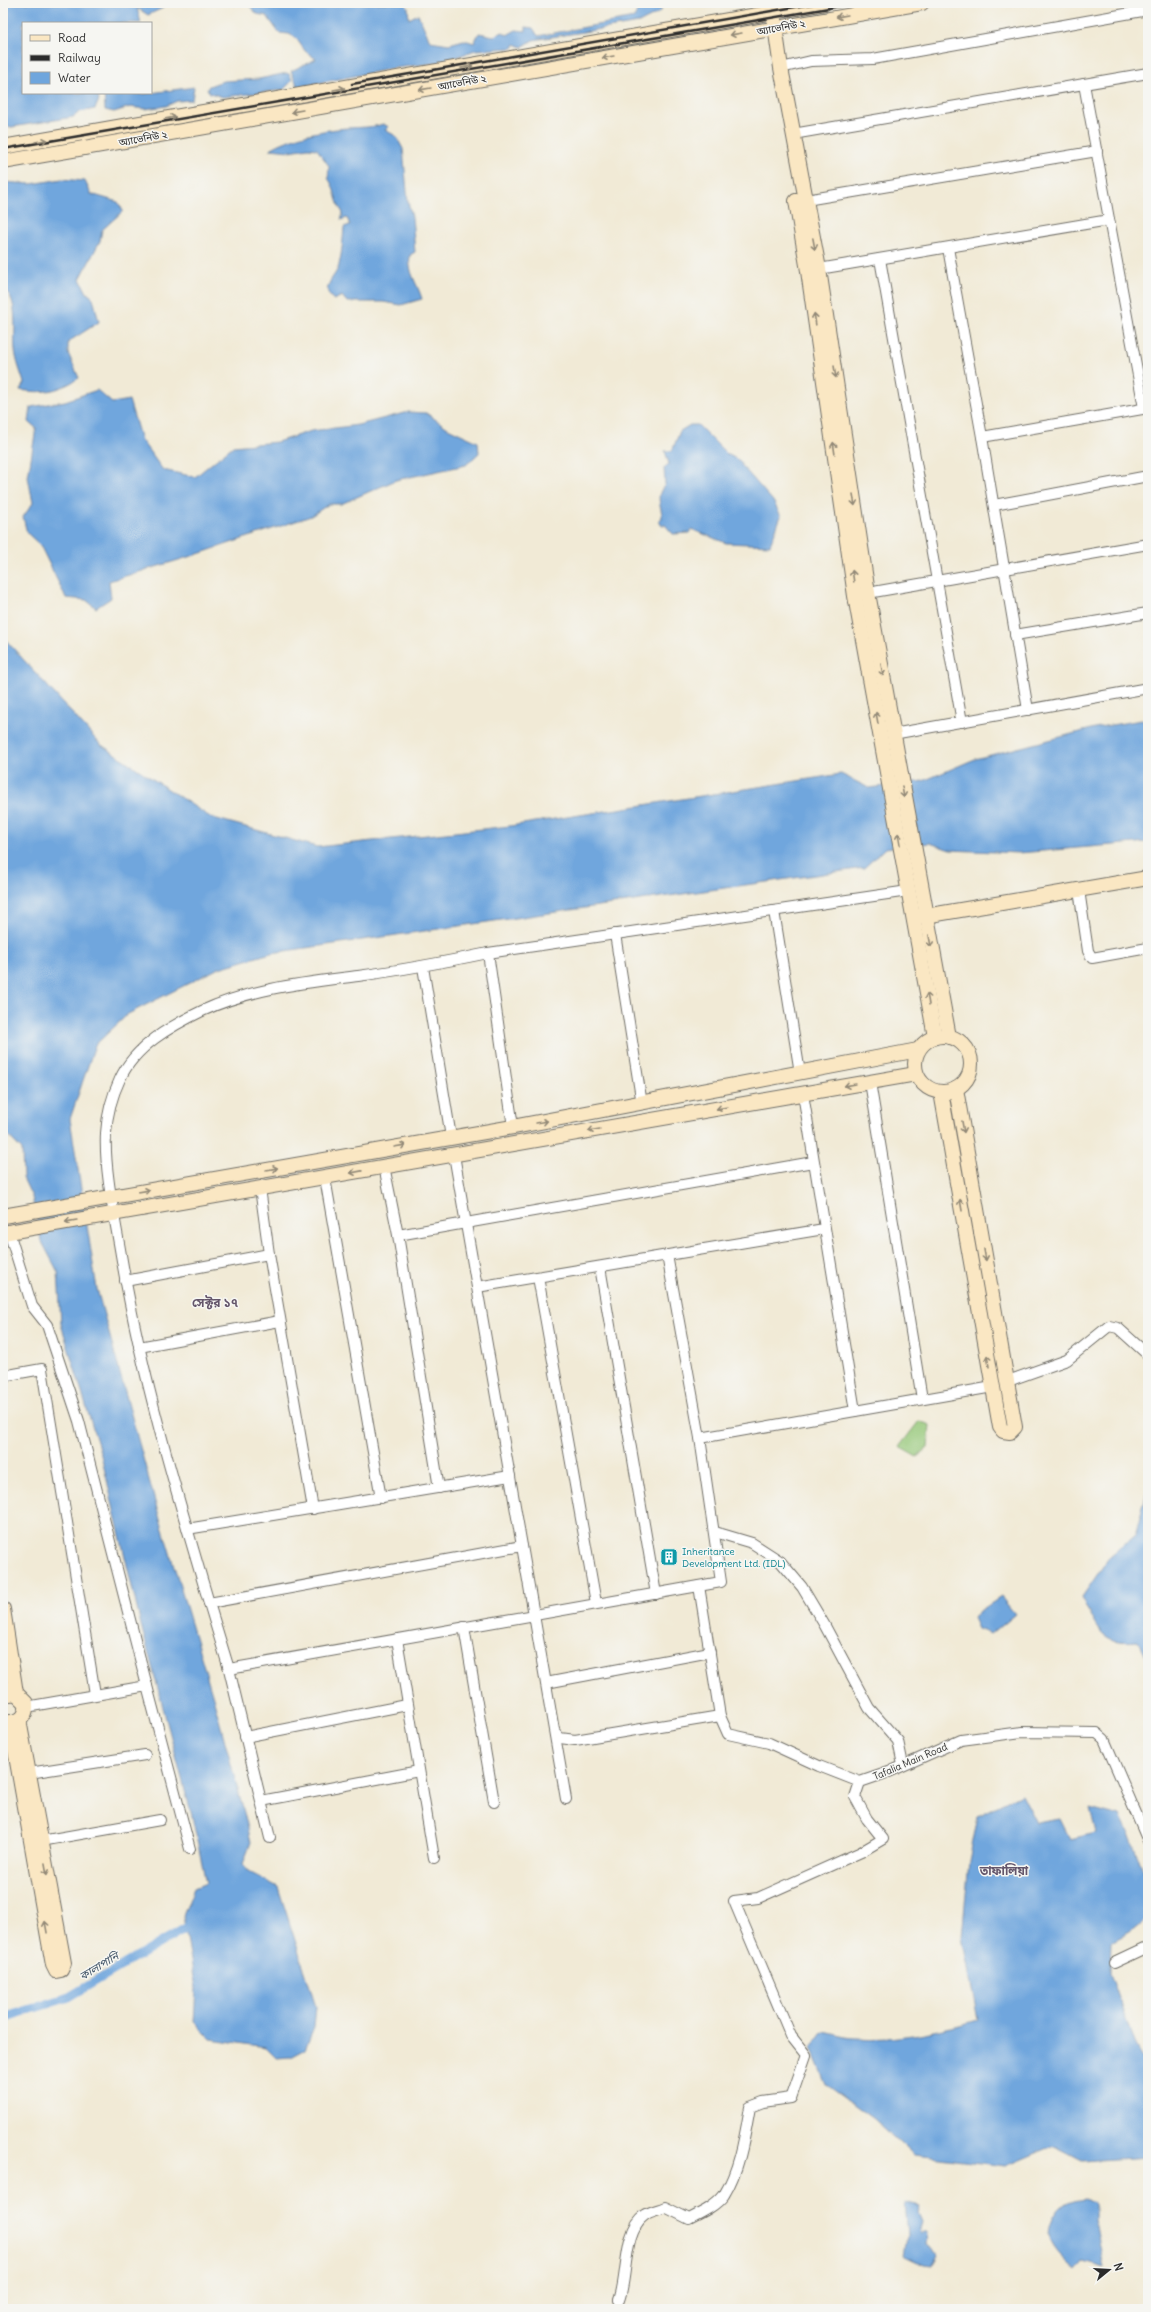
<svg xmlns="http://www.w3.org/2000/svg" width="1151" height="2312" font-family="Delius,'Noto Sans Bengali',sans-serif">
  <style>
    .green { fill: #94c777; stroke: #607951 }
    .water { fill: #6fa6dd; stroke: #4d6884 }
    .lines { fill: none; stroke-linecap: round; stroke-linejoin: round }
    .canal { stroke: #6fa6dd; stroke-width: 9 }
    .street-casing { stroke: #706e67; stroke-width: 12 }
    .secondary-casing { stroke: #706e67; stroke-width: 16 }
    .street { stroke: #fff; stroke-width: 10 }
    .secondary { stroke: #fae7c3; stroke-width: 14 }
    .rail { stroke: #2b2b2b; stroke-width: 2.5 }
    .oneway { stroke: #928977 }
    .labels { text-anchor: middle; stroke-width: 3; stroke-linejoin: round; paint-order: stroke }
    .street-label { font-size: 10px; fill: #2b2b2b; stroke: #f6f6f2 }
    .culture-label { font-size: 10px; fill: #0d838f; stroke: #f6f6f2; text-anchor: start }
    .water-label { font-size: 11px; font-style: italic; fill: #435669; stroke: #f6f6f2 }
    .quarter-label { font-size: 12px; font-weight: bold; fill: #64566b; stroke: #f6f6f2 }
  </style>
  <rect width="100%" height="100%" fill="#f6f6f2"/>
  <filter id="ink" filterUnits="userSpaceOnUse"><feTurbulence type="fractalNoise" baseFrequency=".025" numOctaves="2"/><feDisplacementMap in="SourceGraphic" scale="8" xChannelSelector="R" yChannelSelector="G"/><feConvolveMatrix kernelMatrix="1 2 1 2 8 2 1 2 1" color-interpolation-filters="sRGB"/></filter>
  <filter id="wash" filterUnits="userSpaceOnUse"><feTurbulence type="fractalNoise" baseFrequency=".012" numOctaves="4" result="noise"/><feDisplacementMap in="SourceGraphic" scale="16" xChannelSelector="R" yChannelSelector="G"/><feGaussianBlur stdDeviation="0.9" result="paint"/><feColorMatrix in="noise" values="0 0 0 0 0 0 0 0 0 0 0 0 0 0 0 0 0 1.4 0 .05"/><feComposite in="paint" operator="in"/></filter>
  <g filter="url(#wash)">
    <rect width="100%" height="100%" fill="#f1ead6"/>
    <path class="green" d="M 919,1421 L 930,1425 L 928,1448 L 917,1457 L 899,1447 Z"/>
    <g class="water">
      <path d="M 3,3 L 162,3 L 163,8 L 148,15 L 137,8 L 141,23 L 23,23 L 23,93 L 97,93 L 99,100 L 95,109 L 80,112 L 73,117 L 12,127 L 3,127 Z"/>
      <path d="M 247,3 L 405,3 L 408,8 L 409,19 L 418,14 L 430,41 L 449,44 L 464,40 L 474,43 L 479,33 L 494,36 L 503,32 L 507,35 L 516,30 L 526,31 L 526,27 L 533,28 L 538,36 L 634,18 L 639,6 C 648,1 653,3 662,10 C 655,16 647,18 639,23 L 533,40 L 522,47 L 515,44 L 513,48 L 475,50 L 444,62 L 395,68 L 298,87 L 291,71 L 316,59 L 305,51 L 296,38 L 289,34 L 279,33 L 267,16 L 257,14 Z"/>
      <path d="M 287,73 L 290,75 L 292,81 L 283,90 L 223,97 L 210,93 L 207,89 L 209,86 L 223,81 L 259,79 Z"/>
      <path d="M 194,87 L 192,100 L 177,101 L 166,106 L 145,109 L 130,107 L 114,112 L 105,110 L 104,93 L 144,94 Z"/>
      <path d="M 383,124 L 389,127 L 385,130 L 396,136 L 403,149 L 408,202 L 412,217 L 415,252 L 410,255 C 407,272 418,284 422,299 L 401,305 L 383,302 L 347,302 L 342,296 L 334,300 C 318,288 337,276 339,265 C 342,252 343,240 344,227 L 350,225 L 347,218 L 341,220 L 343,213 C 335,202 336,189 328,178 L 329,166 L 317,149 L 308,148 L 290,151 L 270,149 C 292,136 322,130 347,128 C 360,127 371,128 383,124 Z"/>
      <path d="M 62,179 L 85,181 L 91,194 L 118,202 L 123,211 L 102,230 L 100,241 L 80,279 L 87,293 L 93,298 L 99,322 L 68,342 L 68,353 L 79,378 C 58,391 45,394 20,390 L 24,383 C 21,373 16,361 15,350 C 13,334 20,298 3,289 L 3,182 L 31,184 Z"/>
      <path d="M 97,390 L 112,403 L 129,400 L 141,440 L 163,470 L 195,477 L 233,446 L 277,442 L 311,431 L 358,425 L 408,412 L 426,413 L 448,428 L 478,442 L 479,453 L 466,465 L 396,480 L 341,504 L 329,504 L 311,516 L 192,556 L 109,581 L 111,598 L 96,608 L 86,600 L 66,598 L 40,545 L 27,533 L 23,517 L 33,503 L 28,477 L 36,428 L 29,422 L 31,407 L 65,401 Z"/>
      <path d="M 690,425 L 698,425 L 727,454 L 740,461 L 742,466 L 773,501 L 781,516 L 770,545 L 726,543 L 691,529 L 690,533 L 673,534 L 665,525 L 661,525 L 659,520 L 662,518 C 662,505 654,497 665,485 L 664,468 L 669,464 L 665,451 L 672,451 L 680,431 Z"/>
      <path d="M 3,637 L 100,744 L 210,817 L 317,847 L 510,826 L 841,774 L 869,788 L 923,781 L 975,759 L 1099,727 L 1148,719 L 1148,842 L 1019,853 L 950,850 L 930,843 L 885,848 L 864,868 L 271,953 L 219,968 L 128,1014 L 95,1045 L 70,1119 L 97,1289 L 157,1509 L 213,1697 L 246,1820 L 251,1842 L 243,1864 L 251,1873 L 278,1887 L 316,2006 L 314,2028 L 305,2049 L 290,2057 L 277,2058 L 266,2047 L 211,2039 L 194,2022 L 196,1988 L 183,1916 L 194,1888 L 206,1883 L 192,1816 L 141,1625 L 101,1455 L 61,1324 L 58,1272 L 41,1240 L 32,1197 L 23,1178 L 22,1150 L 3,1130 Z"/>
      <path d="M 1148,1488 L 1148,1662 L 1138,1641 C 1098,1645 1099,1628 1082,1597 L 1110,1556 L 1135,1535 Z"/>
      <path d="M 1001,1597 L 1015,1614 L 991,1634 L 978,1629 L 973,1618 L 978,1612 Z"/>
      <path d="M 1021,1794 L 1036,1823 L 1060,1819 L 1070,1839 L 1096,1833 L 1090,1808 L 1120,1816 L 1132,1840 L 1148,1884 L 1148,1917 L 1130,1932 L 1111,1942 L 1110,1973 L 1134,2043 L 1145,2064 L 1148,2063 L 1148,2157 L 1082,2161 L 1053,2146 L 1006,2166 L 914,2155 L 874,2119 L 826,2084 L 811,2048 L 823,2032 C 834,2034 845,2038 856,2038 C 897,2041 939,2031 978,2020 L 962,1937 L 969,1861 L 978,1816 Z"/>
      <path d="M 1086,2198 L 1095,2203 L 1095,2220 L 1104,2267 L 1083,2261 L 1076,2270 C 1067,2262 1054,2251 1050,2239 C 1046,2227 1058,2204 1071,2201 C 1076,2199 1081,2199 1086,2198 Z"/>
      <path d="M 904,2203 L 920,2207 L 918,2213 L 922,2222 L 919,2232 L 927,2232 L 926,2245 L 939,2255 L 933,2266 L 925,2265 L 904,2255 L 907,2236 Z"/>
    </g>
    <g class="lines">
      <path class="canal" d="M 3,2018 L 69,1997 L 194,1923"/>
    </g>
  </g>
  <g filter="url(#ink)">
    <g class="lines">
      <defs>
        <g id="street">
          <path d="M 781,68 L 811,61 L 873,59 L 1148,10"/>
          <path d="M 1084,84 L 1144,408"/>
          <path d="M 793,134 L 1148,73"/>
          <path d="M 806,200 L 1097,151"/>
          <path d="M 948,248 L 982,437 L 1028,710"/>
          <path d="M 880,259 L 962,722"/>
          <path d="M 813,270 L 1109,220"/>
          <path d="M 982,437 L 1148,408"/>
          <path d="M 994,505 L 1148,476"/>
          <path d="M 862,594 L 1148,544"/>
          <path d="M 1015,635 L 1148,613"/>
          <path d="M 893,734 L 1148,688"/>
          <path d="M 1079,890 L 1088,951 L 1092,958 L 1148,948"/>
          <path d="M 774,911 L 800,1073"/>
          <path d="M 615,934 L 642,1104"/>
          <path d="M 488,953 L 513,1127"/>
          <path d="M 423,967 L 451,1137"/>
          <path d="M 870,1082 L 922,1399"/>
          <path d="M 454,1155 L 566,1799"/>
          <path d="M 384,1166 L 398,1235 L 439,1488"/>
          <path d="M 325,1178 L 381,1498"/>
          <path d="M 260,1188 L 269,1254 L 313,1509"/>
          <path d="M 9,1232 L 32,1306 L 47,1325 L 79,1421 L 147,1686"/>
          <path d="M 398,1235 L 813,1162"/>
          <path d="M 600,1267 L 656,1594"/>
          <path d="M 538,1277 L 596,1603"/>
          <path d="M 125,1281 L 269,1254"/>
          <path d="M 477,1287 L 824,1229"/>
          <path d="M 139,1347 L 280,1321"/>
          <path d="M 3,1376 L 42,1369 L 95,1694"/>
          <path d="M 1008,1381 L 1067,1360 L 1109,1326 L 1118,1328 L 1148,1355"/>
          <path d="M 855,1411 L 993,1387"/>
          <path d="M 700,1438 L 855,1411 L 803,1094"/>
          <path d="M 187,1529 L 510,1476"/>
          <path d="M 715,1532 L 752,1543 L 780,1561 L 802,1587 L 824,1624 L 869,1708 L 898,1741 L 903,1765"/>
          <path d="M 522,1546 L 209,1603 C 175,1488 141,1373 121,1255 C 115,1219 104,1169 106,1133 C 107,1115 112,1096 120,1079 C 135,1046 171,1026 202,1011 C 252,988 304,983 358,976 C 402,970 445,962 488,953 L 908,891"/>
          <path d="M 699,1586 L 720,1716"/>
          <path d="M 209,1603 L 229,1669 L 270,1838"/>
          <path d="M 464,1627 L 494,1802"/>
          <path d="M 397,1639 L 434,1858"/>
          <path d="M 229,1669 L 721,1582 L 700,1438 L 667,1255"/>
          <path d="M 546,1683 L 710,1652"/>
          <path d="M 26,1707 L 147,1686 L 190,1849"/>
          <path d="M 555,1732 L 560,1738 L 575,1740 L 720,1716 L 728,1734 L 769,1743 L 819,1766 L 860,1782 L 889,1772 L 961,1740 L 1022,1732 L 1097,1733 L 1104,1739 L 1148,1841"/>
          <path d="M 245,1737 L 407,1705"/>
          <path d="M 29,1773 L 145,1755"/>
          <path d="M 261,1801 L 419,1771"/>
          <path d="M 41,1841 L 160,1820"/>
          <path d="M 1114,1963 L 1148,1947"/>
          <path d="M 619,2300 C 628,2277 623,2230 645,2215 C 650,2211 659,2210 665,2207 L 689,2219 C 701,2213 716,2206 724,2195 C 740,2169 745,2135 750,2107 L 763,2102 L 791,2098 L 806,2055 L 791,2036 L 734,1901 L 758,1898 L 861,1852 L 883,1839 L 867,1819 L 855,1797 L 860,1782"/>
        </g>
        <g id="secondary">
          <path d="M 773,12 L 781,68 L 819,269 L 868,593 L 949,1037"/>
          <path d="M 3,147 L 825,3"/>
          <path d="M 3,162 L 922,3"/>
          <path d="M 796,201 L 808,271 L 855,596 L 935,1037"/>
          <path d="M 925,916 L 1148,878"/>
          <circle cx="943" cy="1064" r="28"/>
          <path d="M 941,1092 L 1000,1427 L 1003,1431 L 1010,1432 L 1015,1427 L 956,1089"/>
          <path d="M 3,1216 L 513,1127 L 918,1050"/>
          <path d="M 3,1233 L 916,1074"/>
          <path d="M 3,1609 L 16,1693"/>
          <path d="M 3,1695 L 16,1693 L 26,1703 C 27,1713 23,1721 12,1722"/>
          <path d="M 10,1722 L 53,1965 L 56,1971 L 61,1970 L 64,1963 L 19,1720"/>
        </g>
      </defs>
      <use href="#street" class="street-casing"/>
      <use href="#secondary" class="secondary-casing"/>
      <use href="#street" class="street"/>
      <use href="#secondary" class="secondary"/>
      <g class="rail">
        <path d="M 352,84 L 818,3"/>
        <path d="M 3,149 L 858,3"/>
      </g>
    </g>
    <defs><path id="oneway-shaft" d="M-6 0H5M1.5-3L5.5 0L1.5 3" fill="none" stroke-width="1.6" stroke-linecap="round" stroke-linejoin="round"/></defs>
    <g class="oneway">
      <use href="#oneway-shaft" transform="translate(842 16) rotate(170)"/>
      <use href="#oneway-shaft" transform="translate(736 34) rotate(170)"/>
      <use href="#oneway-shaft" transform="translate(608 57) rotate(170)"/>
      <use href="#oneway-shaft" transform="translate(467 67) rotate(-10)"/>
      <use href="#oneway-shaft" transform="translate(339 89) rotate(-10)"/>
      <use href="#oneway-shaft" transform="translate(425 89) rotate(170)"/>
      <use href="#oneway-shaft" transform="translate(297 111) rotate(170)"/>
      <use href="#oneway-shaft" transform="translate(170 118) rotate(-10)"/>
      <use href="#oneway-shaft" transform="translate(41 141) rotate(-10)"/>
      <use href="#oneway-shaft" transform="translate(814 244) rotate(79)"/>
      <use href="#oneway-shaft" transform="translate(815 319) rotate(-98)"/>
      <use href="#oneway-shaft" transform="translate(835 372) rotate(81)"/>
      <use href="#oneway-shaft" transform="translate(834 448) rotate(-98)"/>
      <use href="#oneway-shaft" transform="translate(854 500) rotate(81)"/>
      <use href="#oneway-shaft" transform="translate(853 576) rotate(-98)"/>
      <use href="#oneway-shaft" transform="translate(882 670) rotate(80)"/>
      <use href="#oneway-shaft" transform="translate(877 718) rotate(-100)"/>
      <use href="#oneway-shaft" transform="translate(903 792) rotate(80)"/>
      <use href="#oneway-shaft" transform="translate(899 839) rotate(-100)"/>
      <use href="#oneway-shaft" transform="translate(930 941) rotate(79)"/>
      <use href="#oneway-shaft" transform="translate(928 999) rotate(-100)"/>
      <use href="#oneway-shaft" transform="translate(850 1085) rotate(170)"/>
      <use href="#oneway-shaft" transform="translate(722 1108) rotate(170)"/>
      <use href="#oneway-shaft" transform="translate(542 1122) rotate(-10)"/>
      <use href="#oneway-shaft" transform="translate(963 1127) rotate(80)"/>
      <use href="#oneway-shaft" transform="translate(594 1130) rotate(170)"/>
      <use href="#oneway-shaft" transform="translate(400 1146) rotate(-10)"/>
      <use href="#oneway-shaft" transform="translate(272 1169) rotate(-10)"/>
      <use href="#oneway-shaft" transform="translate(356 1172) rotate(169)"/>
      <use href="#oneway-shaft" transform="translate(144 1191) rotate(-10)"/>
      <use href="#oneway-shaft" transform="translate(961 1205) rotate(-100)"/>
      <use href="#oneway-shaft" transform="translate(71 1221) rotate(170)"/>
      <use href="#oneway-shaft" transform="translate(985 1255) rotate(80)"/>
      <use href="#oneway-shaft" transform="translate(988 1361) rotate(-100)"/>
      <use href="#oneway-shaft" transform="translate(46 1869) rotate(80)"/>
      <use href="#oneway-shaft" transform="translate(46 1927) rotate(-100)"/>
    </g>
  </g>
  <defs>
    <symbol id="building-square" viewBox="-11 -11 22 22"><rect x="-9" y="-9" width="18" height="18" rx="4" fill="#0f9aa8" stroke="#f6f6f2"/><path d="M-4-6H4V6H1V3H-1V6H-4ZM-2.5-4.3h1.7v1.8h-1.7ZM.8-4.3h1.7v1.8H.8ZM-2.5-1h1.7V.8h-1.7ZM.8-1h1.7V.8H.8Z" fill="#fff"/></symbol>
  </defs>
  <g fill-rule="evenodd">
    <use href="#building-square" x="659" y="1547" width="20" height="20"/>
  </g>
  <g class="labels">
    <g class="street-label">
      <text transform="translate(781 27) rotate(-10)" y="4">অ্যাভেনিউ ২</text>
      <text transform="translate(462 82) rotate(-10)" y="4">অ্যাভেনিউ ২</text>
      <text transform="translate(143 138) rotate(-10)" y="4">অ্যাভেনিউ ২</text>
      <text transform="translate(910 1761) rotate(-23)" y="4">Tafalia Main Road</text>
    </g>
    <g class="culture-label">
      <text x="682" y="1555">Inheritance<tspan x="682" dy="12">Development Ltd. (IDL)</tspan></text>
    </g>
    <g class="water-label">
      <text transform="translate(99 1966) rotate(-31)" y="4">কালাপানি</text>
    </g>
    <g class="quarter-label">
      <text x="215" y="1307">সেক্টর ১৭</text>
      <text x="1004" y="1875">তাফালিয়া</text>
    </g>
  </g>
  <rect width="1151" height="2312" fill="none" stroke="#f6f6f2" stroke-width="16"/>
  <rect x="22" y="22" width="130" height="72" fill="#f6f6f2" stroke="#a5a5a2"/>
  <rect x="30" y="35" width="20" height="6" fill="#fae7c3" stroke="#a5a5a2"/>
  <text x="58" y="42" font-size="12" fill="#2b2b2b">Road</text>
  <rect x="30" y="55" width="20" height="6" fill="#2b2b2b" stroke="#a5a5a2"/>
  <text x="58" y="62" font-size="12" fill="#2b2b2b">Railway</text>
  <rect x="30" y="72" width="20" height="12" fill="#6fa6dd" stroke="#a5a5a2"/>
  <text x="58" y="82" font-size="12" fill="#2b2b2b">Water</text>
  <g transform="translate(1109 2270) rotate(72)" stroke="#f6f6f2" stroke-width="3" paint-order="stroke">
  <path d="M0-3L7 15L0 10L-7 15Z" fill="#2b2b2b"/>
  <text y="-6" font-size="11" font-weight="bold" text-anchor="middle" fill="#2b2b2b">N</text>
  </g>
</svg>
